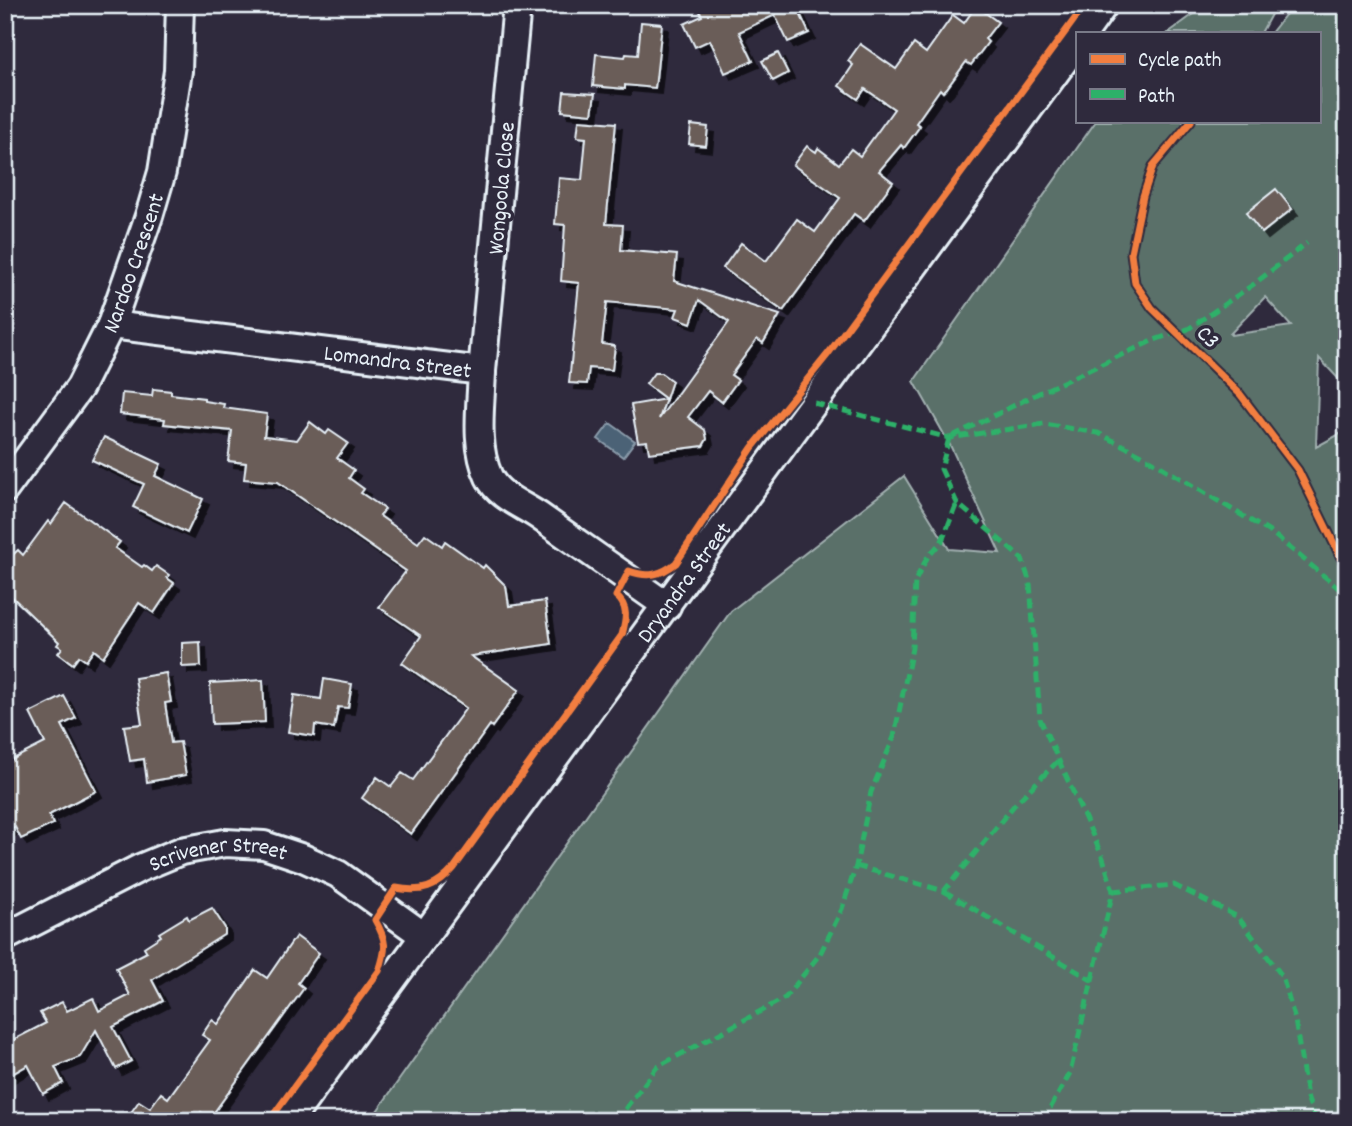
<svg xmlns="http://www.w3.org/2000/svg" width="1352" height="1126" font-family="Dekko,sans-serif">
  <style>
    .green { fill: #5a6f69; stroke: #a1b0b0; stroke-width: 2; fill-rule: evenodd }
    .water { fill: #4b6276; stroke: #8a9baa; stroke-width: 2 }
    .building { fill: #6a5d59; stroke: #e8f1f8; stroke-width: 2; filter: url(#shadow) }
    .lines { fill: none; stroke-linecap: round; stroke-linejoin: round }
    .minor-casing { stroke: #e8f1f8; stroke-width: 32 }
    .minor { stroke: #2f2a3d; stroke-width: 26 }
    .quiet { stroke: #2db169; stroke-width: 5; stroke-dasharray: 10 5; stroke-linecap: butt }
    .cycleway-casing { stroke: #2f2a3d; stroke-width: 11 }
    .cycleway { stroke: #f27e40; stroke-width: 7 }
    .labels { text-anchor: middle; stroke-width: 7; stroke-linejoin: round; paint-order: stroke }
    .street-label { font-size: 23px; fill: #e8f1f8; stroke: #2f2a3d }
  </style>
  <defs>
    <filter id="shadow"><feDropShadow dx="6" dy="6" stdDeviation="0" flood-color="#0009"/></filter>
  </defs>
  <rect width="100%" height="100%" fill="#2f2a3d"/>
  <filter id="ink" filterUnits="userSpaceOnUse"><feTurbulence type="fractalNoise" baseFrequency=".0143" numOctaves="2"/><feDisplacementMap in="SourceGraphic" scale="14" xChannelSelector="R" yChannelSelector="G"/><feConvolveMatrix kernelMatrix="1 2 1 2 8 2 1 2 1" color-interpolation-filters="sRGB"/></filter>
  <g filter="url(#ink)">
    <g class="green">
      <path d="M 1206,5 L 1276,5 L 1261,33 L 1168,33 Z"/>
      <path d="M 1293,5 L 1347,5 L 1347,388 L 1319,358 L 1316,447 L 1347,430 L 1347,1121 L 370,1121 L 731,611 L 904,476 L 949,549 L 1000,553 L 950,445 L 914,381 L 1096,121 L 1319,121 L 1319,33 L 1271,33 ZM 1265,297 L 1291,326 L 1231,335 L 1230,334 Z"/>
    </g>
    <path class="water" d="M 610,423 L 635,441 L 623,457 L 598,439 Z"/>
    <g class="building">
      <path d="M 708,5 L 796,5 L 809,33 L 788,42 L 775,15 L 739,32 L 753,61 L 725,73 L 710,40 L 695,47 L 684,24 L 702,16 L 699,9 Z"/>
      <path d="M 976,6 L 998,22 L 985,39 L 988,42 L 971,65 L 966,62 L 947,88 L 943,92 L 940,89 L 916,123 L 920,126 L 904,148 L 901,145 L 879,171 L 893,182 L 864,221 L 854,214 L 783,311 L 723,268 L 741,243 L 766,261 L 797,219 L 815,232 L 840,198 L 793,165 L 807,146 L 816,152 L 818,148 L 839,164 L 851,149 L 860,156 L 894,109 L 865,89 L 858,99 L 839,86 L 853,65 L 848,61 L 860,44 L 896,69 L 914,44 L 926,53 L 953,15 L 964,23 Z"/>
      <path d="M 641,22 L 662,24 L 655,88 L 625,85 L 625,89 L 593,86 L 596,54 L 625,57 L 626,54 L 638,55 Z"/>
      <path d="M 778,53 L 788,73 L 773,81 L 762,61 Z"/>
      <path d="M 564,92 L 595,94 L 592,114 L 562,111 Z"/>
      <path d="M 579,120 L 616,123 L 606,224 L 623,225 L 621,250 L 677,255 L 674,281 L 780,315 L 763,343 L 757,339 L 731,375 L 738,380 L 722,402 L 708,391 L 688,417 L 705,430 L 707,439 L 703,446 L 649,453 L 647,441 L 638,442 L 631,405 L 666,399 L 659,419 L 729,322 L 699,300 L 691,323 L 675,317 L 678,309 L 607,302 L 602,344 L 615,346 L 612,370 L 589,368 L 587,384 L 569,383 L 579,283 L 561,281 L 565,225 L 555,224 L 559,178 L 582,180 L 586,138 L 577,137 Z"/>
      <path d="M 691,125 L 708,127 L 706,146 L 689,144 Z"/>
      <path d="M 1276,189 L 1292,209 L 1262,233 L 1246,213 Z"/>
      <path d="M 654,373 L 661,373 L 672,381 L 666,399 L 646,384 Z"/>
      <path d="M 153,389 L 171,391 L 171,394 L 204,398 L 204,401 L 224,404 L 223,408 L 267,414 L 264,436 L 297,440 L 310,422 L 326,434 L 329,430 L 348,443 L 337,458 L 354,470 L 349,478 L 364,489 L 361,493 L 385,509 L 380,516 L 418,543 L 425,534 L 442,546 L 445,541 L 483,568 L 485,565 L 506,586 L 509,606 L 545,601 L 551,644 L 471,656 L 519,690 L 492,727 L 490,725 L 411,834 L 362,798 L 377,777 L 391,787 L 402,773 L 413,780 L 466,708 L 402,663 L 421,636 L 379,607 L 406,571 L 278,482 L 244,479 L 246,463 L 228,461 L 232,431 L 164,424 L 165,419 L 120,414 L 122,393 L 152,396 Z"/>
      <path d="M 104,437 L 161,464 L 155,476 L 203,499 L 187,533 L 133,507 L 144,484 L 92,460 Z"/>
      <path d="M 66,503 L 120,542 L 115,548 L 142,567 L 144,565 L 152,571 L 156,566 L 169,575 L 167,578 L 174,583 L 154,613 L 139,603 L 103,657 L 94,650 L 86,661 L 79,656 L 73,664 L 58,653 L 62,648 L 57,645 L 59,642 L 5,590 L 5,562 L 18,550 L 23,555 L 48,521 L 51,524 Z"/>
      <path d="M 200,642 L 201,666 L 182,667 L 182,643 Z"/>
      <path d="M 166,673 L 171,702 L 165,703 L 171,743 L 180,742 L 186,775 L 147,782 L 144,759 L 130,761 L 124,726 L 142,724 L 135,678 Z"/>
      <path d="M 324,679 L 352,684 L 348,708 L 338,707 L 334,728 L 315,725 L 314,736 L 288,732 L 294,695 L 321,699 Z"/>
      <path d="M 263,680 L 265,722 L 212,724 L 210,683 Z"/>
      <path d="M 64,696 L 76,718 L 62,725 L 96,791 L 49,815 L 53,824 L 21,839 L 15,827 L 5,832 L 5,763 L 45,743 L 30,713 Z"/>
      <path d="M 212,908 L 225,928 L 225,934 L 152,980 L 163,1001 L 113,1027 L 131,1061 L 116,1069 L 96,1030 L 80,1057 L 55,1067 L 63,1083 L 43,1094 L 28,1065 L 5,1078 L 5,1044 L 46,1023 L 40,1013 L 62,1002 L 67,1011 L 93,998 L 99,1011 L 130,995 L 116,968 L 147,952 L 144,947 L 161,936 L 159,933 L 187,916 L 189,920 Z"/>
      <path d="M 296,936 L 319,953 L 298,983 L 304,988 L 210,1118 L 201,1112 L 194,1121 L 125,1121 L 139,1101 L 150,1108 L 161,1093 L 168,1098 L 210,1040 L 202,1035 L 212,1020 L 218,1024 L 255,970 L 267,978 Z"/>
    </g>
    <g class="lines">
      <defs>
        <g id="minor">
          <path d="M 517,5 L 482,371 C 481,405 474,445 489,477 C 498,496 523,505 539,516 C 582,546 624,576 667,606"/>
          <path d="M 1084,33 L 1104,5"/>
          <path id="s1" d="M 111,325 L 482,371"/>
          <path id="s2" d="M 5,489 L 80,387 L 111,325 L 149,216 L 162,172 L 178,71 L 180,5"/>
          <path id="s3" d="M 5,937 L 140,868 L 181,851 L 225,843 L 264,845 L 303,858 L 338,874 L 424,936"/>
          <path id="s4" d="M 289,1121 L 1077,43"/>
        </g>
      </defs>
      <use href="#minor" class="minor-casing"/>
      <use href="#minor" class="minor"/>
      <g class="quiet">
        <path d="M 814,403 L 949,438 L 1044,424 L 1098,433 L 1140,454 L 1273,534 L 1347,595"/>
        <path d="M 856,866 L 944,891 L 1016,803 L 1058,761"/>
        <path d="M 944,891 L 1093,981"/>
        <path d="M 1113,891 L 1174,885 L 1238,917 L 1282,976 L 1295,1020 L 1307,1097 L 1316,1121"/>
        <path d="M 616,1121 L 657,1067 L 785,998 L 820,954 L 842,909 L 856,866 L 871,792 L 894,737 L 912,648 L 915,581 L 927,558 L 942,541 L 957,503"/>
        <path d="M 1043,1121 L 1070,1073 L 1113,891 L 1103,858 L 1040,719 L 1030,583 L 1022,559 L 957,503 L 941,469 L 949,438 L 1041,392 L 1154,340 L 1188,329 L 1254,284 L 1307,243"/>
      </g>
      <defs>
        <g id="cycleway">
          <path d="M 1191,121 L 1153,166 L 1143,196 L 1131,253 L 1135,283 L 1152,308 L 1240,394 L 1298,470 L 1347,570"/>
          <path d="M 269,1121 L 379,971 C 387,948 387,941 375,920 L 396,888 C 421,893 437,888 454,868 L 622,635 C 626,620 629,606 616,596 L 629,571 C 648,578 661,575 676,563 L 752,448 L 828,354 L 1085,5"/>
        </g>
      </defs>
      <use href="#cycleway" class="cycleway-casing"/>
      <use href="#cycleway" class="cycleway"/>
    </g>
  </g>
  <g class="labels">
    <g class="street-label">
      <text transform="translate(500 188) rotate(-85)" y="8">Wongoola Close</text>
      <text dy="8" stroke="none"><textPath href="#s2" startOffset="262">Nardoo Crescent</textPath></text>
      <text transform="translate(1209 336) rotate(45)" y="8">C3</text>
      <text dy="8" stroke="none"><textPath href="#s1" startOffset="289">Lomandra Street</textPath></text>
      <text dy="8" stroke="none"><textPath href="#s4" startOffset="668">Dryandra Street</textPath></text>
      <text dy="8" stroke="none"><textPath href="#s3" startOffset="233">Scrivener Street</textPath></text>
    </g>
  </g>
  <rect width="1352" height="1126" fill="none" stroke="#2f2a3d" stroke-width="28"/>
  <rect x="14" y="14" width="1324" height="1098" fill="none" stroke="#e8f1f8" stroke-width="2.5" filter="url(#ink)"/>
  <rect x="1076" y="32" width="245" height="91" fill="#2f2a3d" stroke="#797a88" stroke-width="2"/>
  <rect x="1090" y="54" width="35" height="10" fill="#f27e40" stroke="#797a88" stroke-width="2"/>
  <text x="1138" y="66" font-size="21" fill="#e8f1f8">Cycle path</text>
  <rect x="1090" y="89" width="35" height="10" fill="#2db169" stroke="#797a88" stroke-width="2"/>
  <text x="1138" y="102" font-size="21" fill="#e8f1f8">Path</text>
</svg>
